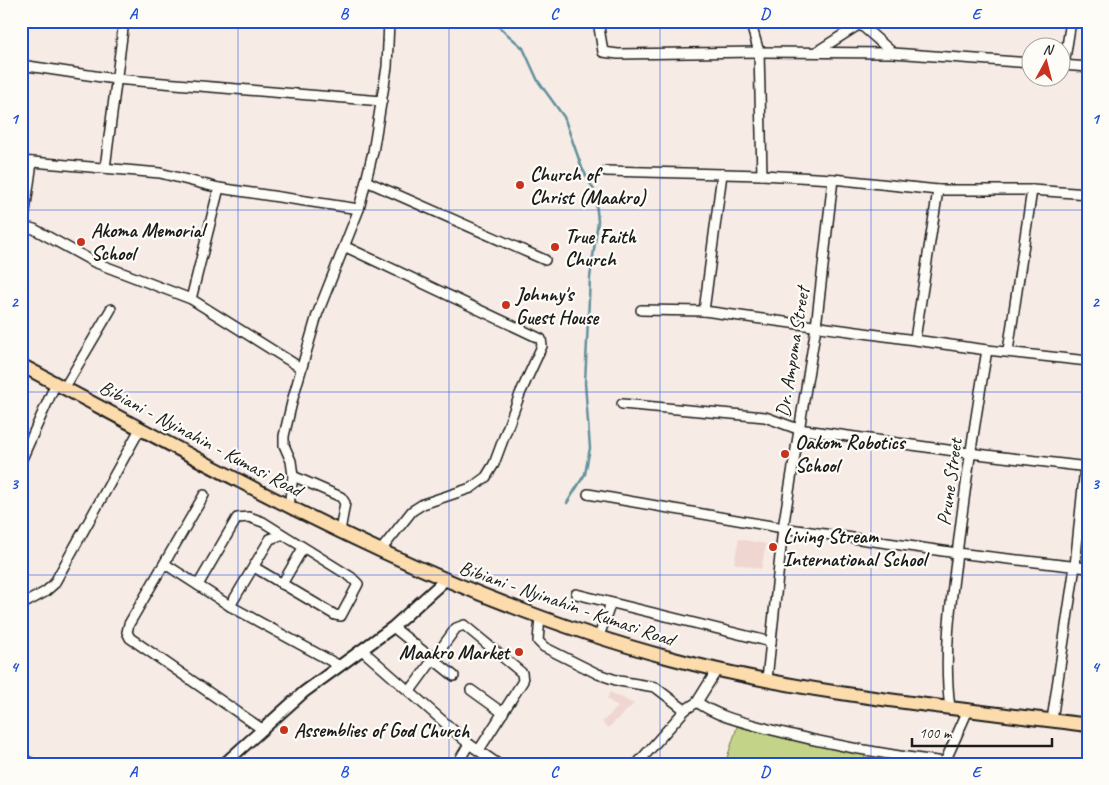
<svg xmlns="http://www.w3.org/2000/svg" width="1109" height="785" font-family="Caveat,sans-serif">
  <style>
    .built { fill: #f0d6d1 }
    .green { fill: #c3d489; stroke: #707852 }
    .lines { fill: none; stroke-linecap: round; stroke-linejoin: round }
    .stream { stroke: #62919b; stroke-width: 2.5 }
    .minor-casing { stroke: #1c1c1c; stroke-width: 12 }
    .tertiary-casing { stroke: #1c1c1c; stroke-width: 14 }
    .primary-casing { stroke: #1c1c1c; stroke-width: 16 }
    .minor { stroke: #fdfcf7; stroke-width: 9 }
    .tertiary { stroke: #fdfcf7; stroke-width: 10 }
    .primary { stroke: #fcdcac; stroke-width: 12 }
    .grid { fill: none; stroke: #1d4ed8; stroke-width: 1; stroke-opacity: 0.55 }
    .poi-dot { fill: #c8321e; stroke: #fdfcf7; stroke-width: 2 }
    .labels { text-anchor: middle; stroke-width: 4.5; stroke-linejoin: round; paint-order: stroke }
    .poi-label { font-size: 20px; font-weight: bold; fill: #1c1c1c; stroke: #fdfcf7; text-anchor: start }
    .street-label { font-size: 20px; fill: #1c1c1c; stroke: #fdfcf7 }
    .neatline { fill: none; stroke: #1d4ed8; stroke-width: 2 }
    .grid-label { font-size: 16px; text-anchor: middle; font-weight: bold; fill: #1d4ed8 }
  </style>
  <rect width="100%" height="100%" fill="#f7ebe6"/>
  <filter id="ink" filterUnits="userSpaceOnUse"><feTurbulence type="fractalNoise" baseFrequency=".02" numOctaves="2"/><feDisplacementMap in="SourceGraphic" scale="10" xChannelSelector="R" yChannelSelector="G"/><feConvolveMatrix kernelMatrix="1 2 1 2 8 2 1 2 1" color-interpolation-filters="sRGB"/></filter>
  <g filter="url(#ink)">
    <g class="built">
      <path d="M 739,539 L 766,544 L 761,569 L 734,563 Z"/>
      <path d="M 610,692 L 634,704 L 608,728 L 602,722 L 618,707 L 607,699 Z"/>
    </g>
    <path class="green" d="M 739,721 L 866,751 L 863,764 L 725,764 Z"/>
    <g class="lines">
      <path class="stream" d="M 492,21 L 523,48 L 538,81 L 564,117 L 582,168 L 595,192 L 598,221 L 590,278 L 585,383 L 590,448 L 585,474 L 567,503"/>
      <defs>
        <g id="minor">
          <path d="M 598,21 L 603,52 L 618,54 L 759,52 L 893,53 L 1032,63"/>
          <path d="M 750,21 L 759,52 L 762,175"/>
          <path d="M 860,21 L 860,24 L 893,53"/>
          <path d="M 816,52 L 860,24"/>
          <path d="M 21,65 L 115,79 L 382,101"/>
          <path d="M 1062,65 L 1088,67"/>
          <path d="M 1064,65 L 1071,21"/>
          <path d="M 21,161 L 160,173 L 219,188 L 359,209"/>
          <path d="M 105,168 L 124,21"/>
          <path d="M 606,171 L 762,175 L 833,179 L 938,190 L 1032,190 L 1088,194"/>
          <path d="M 366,181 L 545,260"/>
          <path d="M 21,226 L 34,229 L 94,262 L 191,299 L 301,368"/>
          <path d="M 23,226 L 32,162"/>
          <path d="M 346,247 L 541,339 L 542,346 L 520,394 L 494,464 L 486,477 L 471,488 L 423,504 L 412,511 L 381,550"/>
          <path d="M 191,299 L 219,188"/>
          <path d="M 641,310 L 704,311 L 987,350 L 1088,361"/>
          <path d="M 704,311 L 722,174"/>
          <path d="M 915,339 L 938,190"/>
          <path d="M 1008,351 L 1032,190"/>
          <path d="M 65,387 L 111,309"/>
          <path d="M 622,404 L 765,417 L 798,429 L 969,453 L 1088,467"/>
          <path d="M 21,461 L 56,383"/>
          <path d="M 293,476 L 341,497 L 345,503 L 340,531"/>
          <path d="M 588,494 L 783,528 L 957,553 L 1088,568"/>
          <path d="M 204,495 L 129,624 L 127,632 L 130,638 L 262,729"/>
          <path d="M 289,506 L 293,476 L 291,461 L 284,445 L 284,436 L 293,398 L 317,315 L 359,209 L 373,152 L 387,67 L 389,21"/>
          <path d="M 165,564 L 230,606 L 340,666"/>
          <path d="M 282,584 L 303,548"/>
          <path d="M 198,585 L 237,518 L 249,517 L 263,522 L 351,577 L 358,584 L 341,616 L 335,615 L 254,567"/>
          <path d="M 576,594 L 771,642"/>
          <path d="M 21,605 L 45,592 L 54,584 L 140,429"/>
          <path d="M 230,606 L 270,539 L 281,535"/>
          <path d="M 540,617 L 538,641 L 544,647 L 598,674 L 619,681 L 655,687 L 685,710"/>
          <path d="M 393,627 L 454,676"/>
          <path d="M 599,636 L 611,603"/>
          <path d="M 362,650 L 469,744 L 498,764"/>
          <path d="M 767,679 L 783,528 L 816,327 L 833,179"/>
          <path d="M 471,690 L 503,713"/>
          <path d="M 410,691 L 456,628 L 464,625 L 522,673 L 523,681 L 479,750"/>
          <path d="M 697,702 C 718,717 743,722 768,729 C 826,744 885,755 945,762"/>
          <path d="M 950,708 C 943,654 951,600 958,546 C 966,480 976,415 987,350"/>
          <path d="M 1052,720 L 1075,566 L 1085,467"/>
          <path d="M 21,758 L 33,764"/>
          <path d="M 457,764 L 469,744"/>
          <path d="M 637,764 L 685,710 L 697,702 L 717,670"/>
          <path d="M 944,764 L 968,710"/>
        </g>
        <path id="tertiary" d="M 224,764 L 304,692 L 393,627 L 444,581"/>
        <path id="primary" d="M 21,365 C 231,476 439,597 670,658 C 807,695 949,707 1088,725"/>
      </defs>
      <use href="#minor" class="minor-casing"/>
      <use href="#tertiary" class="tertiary-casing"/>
      <use href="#primary" class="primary-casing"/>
      <use href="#minor" class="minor"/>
      <use href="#tertiary" class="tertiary"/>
      <use href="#primary" class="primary"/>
    </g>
  </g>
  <path class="grid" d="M 238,21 L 238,764M 449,21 L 449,764M 660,21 L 660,764M 871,21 L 871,764M 21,210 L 1088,210M 21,392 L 1088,392M 21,575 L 1088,575"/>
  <g class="poi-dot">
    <circle cx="520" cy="185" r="5"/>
    <circle cx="81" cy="242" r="5"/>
    <circle cx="555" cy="247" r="5"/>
    <circle cx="506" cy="305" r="5"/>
    <circle cx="785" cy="454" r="5"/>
    <circle cx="773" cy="547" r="5"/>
    <circle cx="519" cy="652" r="5"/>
    <circle cx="284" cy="730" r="5"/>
  </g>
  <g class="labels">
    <g class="poi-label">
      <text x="530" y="181">Church of<tspan x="530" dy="23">Christ (Maakro)</tspan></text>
      <text x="91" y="237">Akoma Memorial<tspan x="91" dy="23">School</tspan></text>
      <text x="565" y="243">True Faith<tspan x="565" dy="23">Church</tspan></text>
      <text x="516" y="301">Johnny's<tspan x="516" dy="23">Guest House</tspan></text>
      <text x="795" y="449">Oakom Robotics<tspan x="795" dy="23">School</tspan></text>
      <text x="783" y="543">Living Stream<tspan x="783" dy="23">International School</tspan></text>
      <text x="509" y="659" text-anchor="end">Maakro Market</text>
      <text x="294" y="737">Assemblies of God Church</text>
    </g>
    <g class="street-label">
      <text transform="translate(792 352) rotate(-81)" y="7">Dr. Ampoma Street</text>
      <text transform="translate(201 438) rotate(28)" y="7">Bibiani - Nyinahin - Kumasi Road</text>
      <text transform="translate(949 482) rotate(-82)" y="7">Prune Street</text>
      <text transform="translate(567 603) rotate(19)" y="7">Bibiani - Nyinahin - Kumasi Road</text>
    </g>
  </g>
  <rect width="1109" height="785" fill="none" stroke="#fdfcf7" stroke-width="55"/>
  <g transform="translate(1046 62) rotate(7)"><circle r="24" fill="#fdfcf7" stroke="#a3a29f"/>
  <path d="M0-4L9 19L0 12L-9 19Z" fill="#c8321e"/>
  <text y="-8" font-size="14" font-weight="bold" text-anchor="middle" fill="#1c1c1c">N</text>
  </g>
  <path d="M912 738v8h140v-8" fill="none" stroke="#1c1c1c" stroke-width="2.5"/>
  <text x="919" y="738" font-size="15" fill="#1c1c1c" stroke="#fdfcf7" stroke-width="4" paint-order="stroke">100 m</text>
  <rect x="28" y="28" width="1054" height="730" class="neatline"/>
  <g class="grid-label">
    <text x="133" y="19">A</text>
    <text x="344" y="19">B</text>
    <text x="554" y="19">C</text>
    <text x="765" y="19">D</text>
    <text x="976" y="19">E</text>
    <text x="14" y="124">1</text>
    <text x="1095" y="124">1</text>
    <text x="14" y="307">2</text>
    <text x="1095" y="307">2</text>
    <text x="14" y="489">3</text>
    <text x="1095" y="489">3</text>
    <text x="14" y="672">4</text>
    <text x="1095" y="672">4</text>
    <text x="133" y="777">A</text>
    <text x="344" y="777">B</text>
    <text x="554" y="777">C</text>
    <text x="765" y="777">D</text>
    <text x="976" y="777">E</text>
  </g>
</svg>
